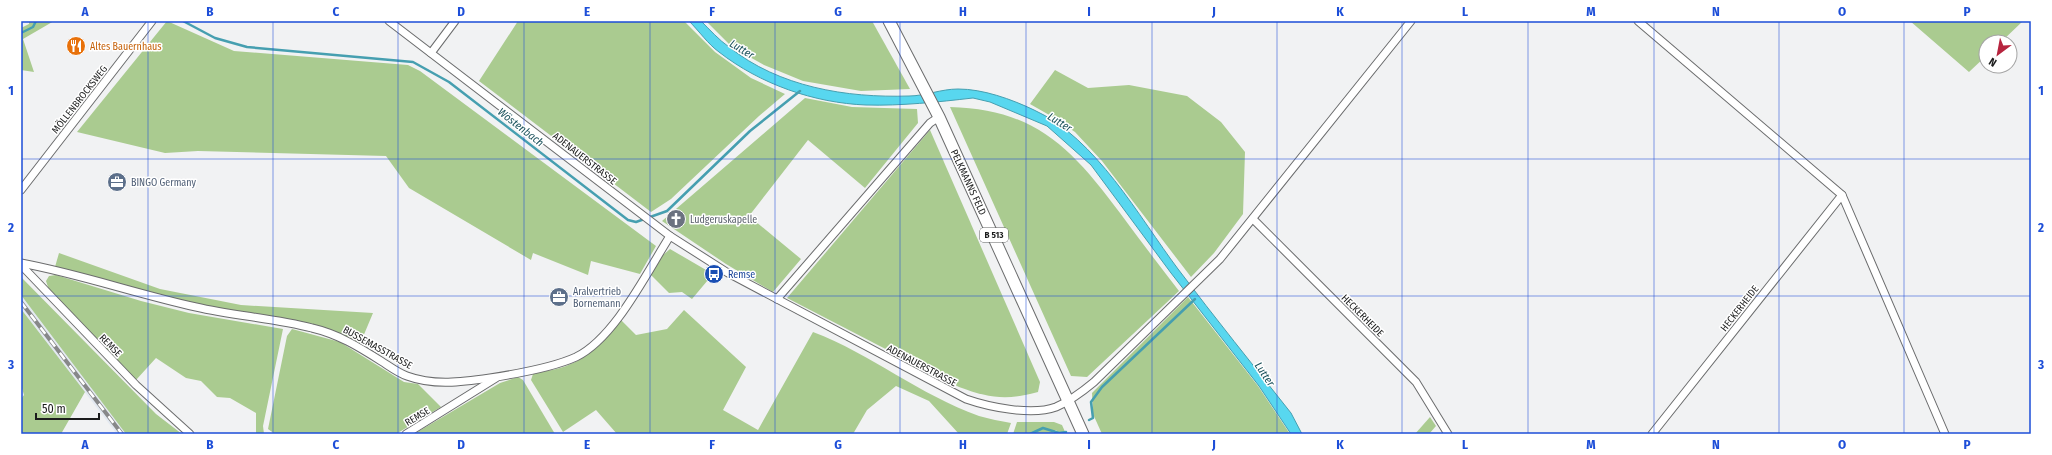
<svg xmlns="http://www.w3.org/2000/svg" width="2052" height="455" font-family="'Fira Sans Condensed',sans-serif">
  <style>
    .built { fill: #e3e9f1 }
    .green { fill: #aacb90 }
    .water { fill: #58d7ef; stroke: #469fb0 }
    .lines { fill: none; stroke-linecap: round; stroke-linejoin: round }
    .stream { stroke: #469fb0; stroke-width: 2.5 }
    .minor-casing { stroke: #6b6c6d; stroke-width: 9 }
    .primary-casing { stroke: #6b6c6d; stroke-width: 13 }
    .minor { stroke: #fff; stroke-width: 7 }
    .primary { stroke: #fff; stroke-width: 11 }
    .rail-casing { stroke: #878889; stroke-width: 4 }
    .rail { stroke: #fff; stroke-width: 2.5; stroke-dasharray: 8; stroke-linecap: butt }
    .grid { fill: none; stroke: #1d4ed8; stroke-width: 1; stroke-opacity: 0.55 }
    .labels { text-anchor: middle; stroke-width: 3; stroke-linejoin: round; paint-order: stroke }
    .shield { fill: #fff; stroke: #5f6060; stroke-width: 1 }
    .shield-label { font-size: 9px; font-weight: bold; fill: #1b1c1c }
    .food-label { font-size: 10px; fill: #c56008; stroke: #fff; text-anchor: start }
    .street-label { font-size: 10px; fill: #1b1c1c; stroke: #fff }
    .service-label { font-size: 10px; fill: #4e5e75; stroke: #fff; text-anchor: start }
    .worship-label { font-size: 10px; fill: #5b616d; stroke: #fff; text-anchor: start }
    .transit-label { font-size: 10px; fill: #164399; stroke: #fff; text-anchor: start }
    .water-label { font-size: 11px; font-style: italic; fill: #19505a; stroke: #fff }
    .neatline { fill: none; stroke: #1d4ed8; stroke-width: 1.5 }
    .grid-label { font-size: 13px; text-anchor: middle; font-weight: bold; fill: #1d4ed8 }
  </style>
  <rect width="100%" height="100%" fill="#f1f2f3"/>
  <path class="built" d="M 21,295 L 126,434 L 117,434 L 21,309 Z"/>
  <g class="green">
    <path d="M 29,21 L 54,21 L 23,39 L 34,72 L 21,70 L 21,28 L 29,24 Z"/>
    <path d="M 167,21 L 234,51 L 408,65 L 420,71 L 656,246 L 640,274 L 591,261 L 588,275 L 533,253 L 531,260 L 409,188 L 386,156 L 198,151 L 165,153 L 77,132 Z"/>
    <path d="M 518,21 L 684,21 L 715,52 L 751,78 L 785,94 L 759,116 L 671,199 L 651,212 L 479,81 Z"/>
    <path d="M 706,21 L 872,21 L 910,89 L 861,91 L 803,81 L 764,65 L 732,47 Z"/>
    <path d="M 1910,21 L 2023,21 L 2001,42 L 1986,42 L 1986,56 L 1969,72 Z"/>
    <path d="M 1055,70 L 1088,88 L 1129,85 L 1187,96 L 1221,122 L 1245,152 L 1243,214 L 1214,253 L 1191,277 L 1102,161 L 1075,132 L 1051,116 L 1030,104 Z"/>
    <path d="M 805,98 L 852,107 L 917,109 L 918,123 L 865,188 L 808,140 L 749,216 L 801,259 L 773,292 L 726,264 L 662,221 Z"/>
    <path d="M 950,107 C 1036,109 1072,149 1120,213 C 1139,239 1159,265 1179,291 L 1087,377 L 1071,376 Z"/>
    <path d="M 930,130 L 1040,382 L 1038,392 C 1006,401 989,398 959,387 L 787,298 Z"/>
    <path d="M 670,249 L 713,274 L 692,299 L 682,292 L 669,293 L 650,274 L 662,256 Z"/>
    <path d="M 59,253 L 160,289 L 241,305 L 373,313 L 360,344 C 308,315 240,314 181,301 C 139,291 97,278 55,267 Z"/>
    <path d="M 56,275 L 141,301 L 189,313 L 283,329 L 263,426 L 264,434 L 256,434 L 256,413 L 230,398 L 217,397 L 201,381 L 186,378 L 156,358 L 136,380 L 49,290 L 46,281 L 49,276 Z"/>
    <path d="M 21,277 L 156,414 L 182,434 L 126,434 L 21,295 Z"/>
    <path d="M 1188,297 L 1258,386 L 1290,434 L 1102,434 L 1093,414 L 1092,393 Z"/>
    <path d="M 21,309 L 85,392 L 61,434 L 21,434 L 21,399 L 24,395 L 21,385 Z"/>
    <path d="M 684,310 L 746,367 L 723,410 L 758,430 L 813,332 C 871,354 920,395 979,416 C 989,419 1001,421 1011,423 L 1007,434 L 959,434 L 929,401 L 896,386 L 867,410 L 853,434 L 617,434 L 596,410 L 563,432 L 531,380 L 533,374 C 542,371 551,371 560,368 C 587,360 605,342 621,320 L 636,335 L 667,329 Z"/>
    <path d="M 292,329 L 340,342 L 404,382 L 418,384 L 441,407 L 396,434 L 275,434 L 268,429 L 287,336 Z"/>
    <path d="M 518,377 L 523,380 L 555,434 L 414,434 L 500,383 Z"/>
    <path d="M 1430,417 L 1436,426 L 1429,434 L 1415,434 Z"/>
    <path d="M 1017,422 L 1054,422 L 1062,425 L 1066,434 L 1059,434 L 1056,430 L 1051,434 L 1013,434 Z"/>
  </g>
  <path class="water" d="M 689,21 L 701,21 C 710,30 719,40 729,47 C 779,87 846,98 909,96 C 925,96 941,89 958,89 C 983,89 1011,99 1034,110 C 1096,138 1139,217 1178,269 C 1215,318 1253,365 1291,413 L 1302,434 L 1291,434 L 1259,386 L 1171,273 L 1091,165 L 1047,126 L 990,102 L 973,98 C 938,102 901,106 866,105 C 814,103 760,84 719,52 C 708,44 699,31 689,21 Z"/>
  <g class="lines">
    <g class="stream">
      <path d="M 183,21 L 215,38 L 247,47 L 413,62 L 449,82 L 628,220 L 636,222 L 667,211 L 750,131 L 800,91"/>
      <path d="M 21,33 L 33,27 L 36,21"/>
      <path d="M 1089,420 L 1093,418 L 1091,402 L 1102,387 L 1195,299"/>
      <path d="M 1030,434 L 1043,428 L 1059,433 L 1066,432"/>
    </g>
    <defs>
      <g id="minor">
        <path d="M 389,21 L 670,236 L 728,273 L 966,399 C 989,407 1032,416 1056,407 C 1070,401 1082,392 1094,382 L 1220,259 L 1411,21"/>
        <path d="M 1638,21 L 1842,195 L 1945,434"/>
        <path d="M 431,53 L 455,21"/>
        <path d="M 21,190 L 152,21"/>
        <path d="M 1253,219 L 1416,382 L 1448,434"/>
        <path d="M 21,263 C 80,274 137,294 196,307 C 234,316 274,318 312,328 C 338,334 359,347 381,361 C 389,366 398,373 407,376 C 434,386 462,382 490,378 C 516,374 552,368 576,357 C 615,338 647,272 670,236"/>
        <path d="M 21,265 L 136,385 L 190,434"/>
        <path d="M 777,299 L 930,123 L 939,117"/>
        <path d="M 406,434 L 496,378"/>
        <path d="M 1652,434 L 1842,195"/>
      </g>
      <path id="primary" d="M 889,21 L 939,117 L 1083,434"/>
    </defs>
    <use href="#minor" class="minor-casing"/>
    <use href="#primary" class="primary-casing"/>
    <use href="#minor" class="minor"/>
    <use href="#primary" class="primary"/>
    <defs>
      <path id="rail" d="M 21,302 L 122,434"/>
    </defs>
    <use href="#rail" class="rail-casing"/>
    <use href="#rail" class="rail"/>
  </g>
  <path class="grid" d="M 148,21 L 148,434M 273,21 L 273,434M 398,21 L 398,434M 524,21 L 524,434M 650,21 L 650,434M 775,21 L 775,434M 900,21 L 900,434M 1026,21 L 1026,434M 1152,21 L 1152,434M 1277,21 L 1277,434M 1402,21 L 1402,434M 1528,21 L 1528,434M 1654,21 L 1654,434M 1779,21 L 1779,434M 1904,21 L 1904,434M 21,159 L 2031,159M 21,296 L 2031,296"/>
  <defs>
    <symbol id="restaurant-disc" viewBox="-11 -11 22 22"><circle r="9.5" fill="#e8710a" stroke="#fff"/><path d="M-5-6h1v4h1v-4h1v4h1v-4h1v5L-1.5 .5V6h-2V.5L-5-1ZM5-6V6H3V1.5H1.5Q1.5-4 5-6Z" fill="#fff"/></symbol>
    <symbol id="office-disc" viewBox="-11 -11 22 22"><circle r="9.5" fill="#5c6f8a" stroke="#fff"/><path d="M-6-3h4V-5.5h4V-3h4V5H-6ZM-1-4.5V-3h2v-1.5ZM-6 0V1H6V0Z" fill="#fff"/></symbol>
    <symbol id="church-disc" viewBox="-11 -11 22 22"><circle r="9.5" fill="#6b7280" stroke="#fff"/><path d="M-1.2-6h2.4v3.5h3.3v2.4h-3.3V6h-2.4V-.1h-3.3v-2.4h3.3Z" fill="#fff"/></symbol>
    <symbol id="bus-disc" viewBox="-11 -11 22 22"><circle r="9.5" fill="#1a4fb4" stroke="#fff"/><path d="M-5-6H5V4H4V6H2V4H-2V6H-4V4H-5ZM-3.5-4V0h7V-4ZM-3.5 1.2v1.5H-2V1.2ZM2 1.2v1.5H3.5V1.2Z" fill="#fff"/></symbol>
  </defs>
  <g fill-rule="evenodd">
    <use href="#restaurant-disc" x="65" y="35" width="22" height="22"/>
    <use href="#office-disc" x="106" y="171" width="22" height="22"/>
    <use href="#church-disc" x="665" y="208" width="22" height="22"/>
    <use href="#bus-disc" x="703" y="263" width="22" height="22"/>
    <use href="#office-disc" x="548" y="286" width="22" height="22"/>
  </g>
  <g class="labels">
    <rect class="shield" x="980" y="228" width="28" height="14" rx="3"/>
    <g class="shield-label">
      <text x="994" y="238">B 513</text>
    </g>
    <g class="food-label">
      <text x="90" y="50">Altes Bauernhaus</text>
    </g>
    <g class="street-label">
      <text transform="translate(79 99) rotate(-52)" y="4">MÖLLENBROCKSWEG</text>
      <text transform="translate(585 158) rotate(38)" y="4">ADENAUERSTRASSE</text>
      <text transform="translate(969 182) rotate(65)" y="4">PELKMANNS FELD</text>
      <text transform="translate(1739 308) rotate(-52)" y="4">HECKERHEIDE</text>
      <text transform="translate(1363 315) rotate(45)" y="4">HECKERHEIDE</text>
      <text transform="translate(111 345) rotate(46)" y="4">REMSE</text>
      <text transform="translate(378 347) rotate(29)" y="4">BUSSEMASSTRASSE</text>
      <text transform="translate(922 365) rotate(28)" y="4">ADENAUERSTRASSE</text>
      <text transform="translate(417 416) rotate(-31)" y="4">REMSE</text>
    </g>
    <g class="service-label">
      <text x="131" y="186">BINGO Germany</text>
      <text x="573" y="295">Aralvertrieb<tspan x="573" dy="12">Bornemann</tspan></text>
    </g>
    <g class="worship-label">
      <text x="690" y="223">Ludgeruskapelle</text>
    </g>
    <g class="transit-label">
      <text x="728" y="278">Remse</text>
    </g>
    <g class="water-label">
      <text transform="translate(742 49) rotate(31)" y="4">Lutter</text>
      <text transform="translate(1060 122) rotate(32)" y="4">Lutter</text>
      <text transform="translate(521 127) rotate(38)" y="4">Wöstenbach</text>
      <text transform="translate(1265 374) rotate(56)" y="4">Lutter</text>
    </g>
  </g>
  <rect width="2052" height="455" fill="none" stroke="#ffffff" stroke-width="44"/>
  <g transform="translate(1998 54) rotate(212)"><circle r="19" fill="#ffffff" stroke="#a4a4a4"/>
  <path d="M0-3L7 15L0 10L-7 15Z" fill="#b6243e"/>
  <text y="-6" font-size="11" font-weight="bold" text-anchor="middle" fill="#1b1c1c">N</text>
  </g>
  <path d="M36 413v6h63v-6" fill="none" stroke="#1b1c1c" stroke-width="2"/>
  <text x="42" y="413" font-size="12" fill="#1b1c1c" stroke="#ffffff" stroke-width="3" paint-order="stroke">50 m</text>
  <rect x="22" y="22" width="2008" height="411" class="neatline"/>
  <g class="grid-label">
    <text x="85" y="16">A</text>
    <text x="210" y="16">B</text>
    <text x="336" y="16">C</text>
    <text x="461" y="16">D</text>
    <text x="587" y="16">E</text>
    <text x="712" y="16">F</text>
    <text x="838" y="16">G</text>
    <text x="963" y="16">H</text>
    <text x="1089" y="16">I</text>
    <text x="1214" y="16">J</text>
    <text x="1340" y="16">K</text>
    <text x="1465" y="16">L</text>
    <text x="1591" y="16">M</text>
    <text x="1716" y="16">N</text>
    <text x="1842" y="16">O</text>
    <text x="1967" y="16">P</text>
    <text x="11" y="95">1</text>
    <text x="2041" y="95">1</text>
    <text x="11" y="232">2</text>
    <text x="2041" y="232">2</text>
    <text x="11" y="369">3</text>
    <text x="2041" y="369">3</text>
    <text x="85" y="449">A</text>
    <text x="210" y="449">B</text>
    <text x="336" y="449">C</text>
    <text x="461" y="449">D</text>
    <text x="587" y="449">E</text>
    <text x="712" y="449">F</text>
    <text x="838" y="449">G</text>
    <text x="963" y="449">H</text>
    <text x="1089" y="449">I</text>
    <text x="1214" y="449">J</text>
    <text x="1340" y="449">K</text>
    <text x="1465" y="449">L</text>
    <text x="1591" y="449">M</text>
    <text x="1716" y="449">N</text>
    <text x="1842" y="449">O</text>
    <text x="1967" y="449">P</text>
  </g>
</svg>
